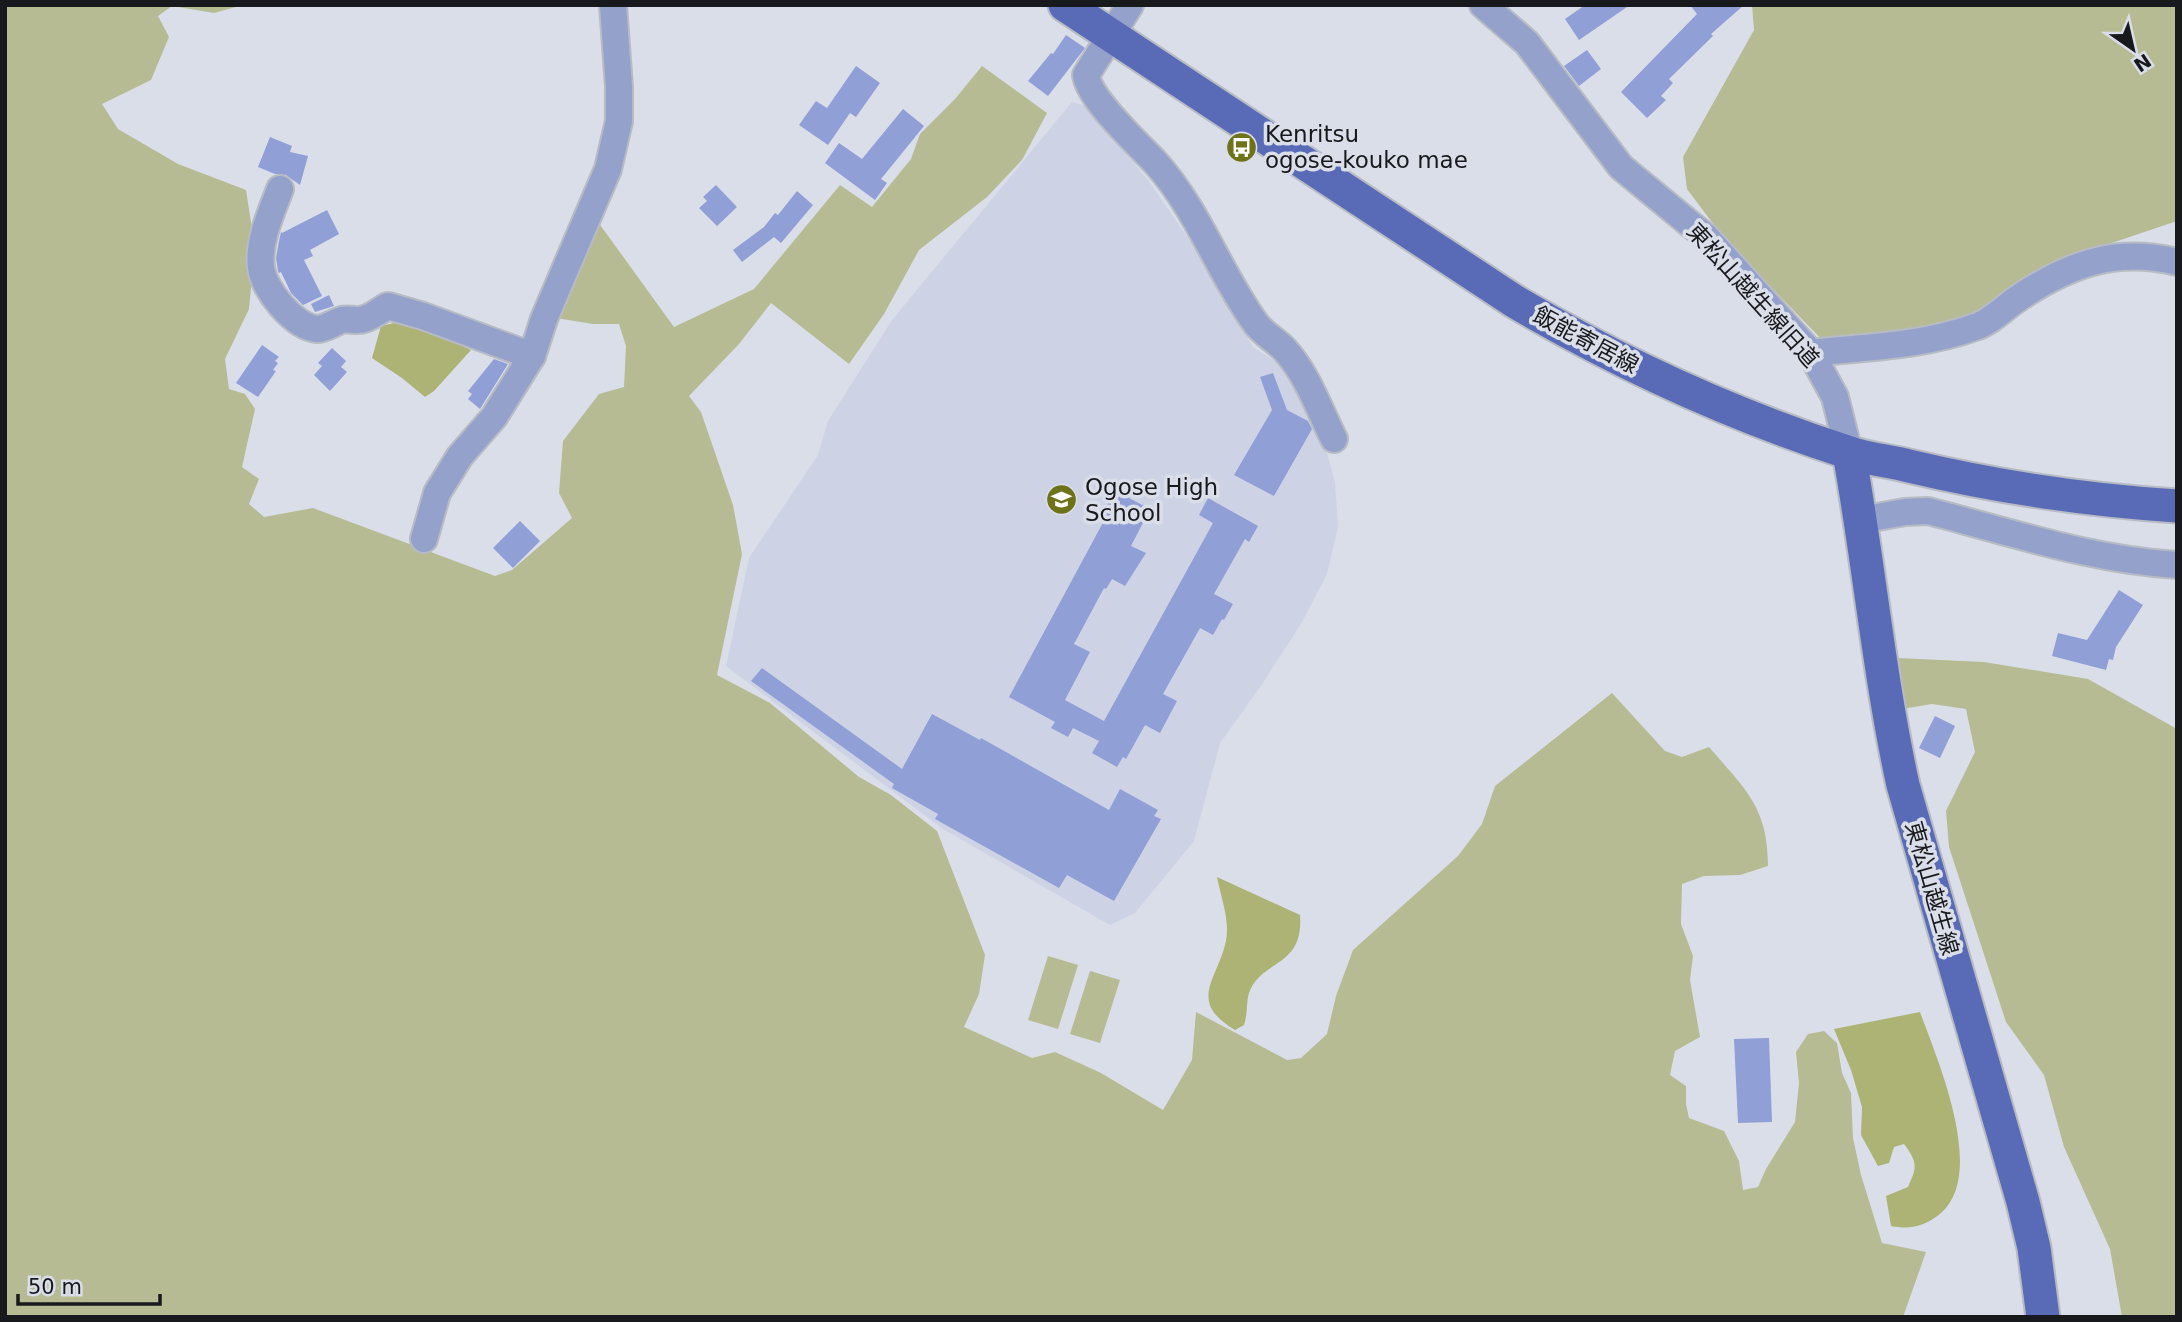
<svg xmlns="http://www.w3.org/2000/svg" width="2182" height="1322" font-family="'DejaVu Sans','Noto Sans JP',sans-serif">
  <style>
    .built { fill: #cdd3e5 }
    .green { fill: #b7bb93 }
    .water { fill: #adb275 }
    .building { fill: #909fd6 }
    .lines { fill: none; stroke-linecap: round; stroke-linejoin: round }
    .minor-casing { stroke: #b7bbc4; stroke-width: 30 }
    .major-casing { stroke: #b7bbc4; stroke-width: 37 }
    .minor { stroke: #94a1cb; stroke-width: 26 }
    .major { stroke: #596ab7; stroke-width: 33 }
    .labels { text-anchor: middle; stroke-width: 7; stroke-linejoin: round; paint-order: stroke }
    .poi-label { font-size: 23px; fill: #18191d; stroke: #dadee9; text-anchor: start }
    .street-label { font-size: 23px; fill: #18191d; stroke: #dadee9 }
  </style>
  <rect width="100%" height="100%" fill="#dadee9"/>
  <path class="built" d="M 1072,102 L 1086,106 L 1148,180 L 1202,258 L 1253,347 L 1283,366 L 1327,453 L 1335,482 L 1338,527 L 1327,574 L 1302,622 L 1263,683 L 1220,743 L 1194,841 L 1135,913 L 1110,925 L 943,829 L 726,666 L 749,558 L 818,455 L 828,421 L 892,320 Z"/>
  <g class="green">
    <path d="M 5,5 L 243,5 L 214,13 L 172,6 L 158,16 L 169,37 L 151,80 L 102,104 L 118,129 L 178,164 L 246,190 L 255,248 L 249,309 L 225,359 L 229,389 L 245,394 L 255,409 L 242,467 L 259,479 L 249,504 L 264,517 L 313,508 L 495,576 L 512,570 L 572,518 L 559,493 L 563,441 L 599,394 L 624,387 L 626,346 L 619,324 L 593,324 L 556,318 L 598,222 L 674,327 L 754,289 L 840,185 L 872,207 L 911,159 L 920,134 L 955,99 L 982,66 L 1047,113 L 1022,160 L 987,197 L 919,250 L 884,314 L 849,364 L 771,303 L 739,344 L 689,396 L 701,412 L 733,505 L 742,554 L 717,675 L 770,703 L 859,777 L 891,795 L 937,831 L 985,955 L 979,994 L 964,1027 L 1032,1058 L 1055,1052 L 1101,1073 L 1163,1110 L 1192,1060 L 1196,1012 L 1287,1060 L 1301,1058 L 1327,1034 L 1336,996 L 1353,950 L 1458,856 L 1482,824 L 1495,786 L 1612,693 L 1665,751 L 1682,757 L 1709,747 C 1745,789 1768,807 1768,866 L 1740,875 L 1704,876 L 1682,884 L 1681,924 L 1693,956 L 1690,980 L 1700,1037 L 1675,1051 L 1670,1075 L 1686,1086 L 1686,1104 L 1689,1118 L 1724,1131 L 1739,1161 L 1743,1190 L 1758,1187 L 1766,1169 L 1795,1122 L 1799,1083 L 1796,1052 L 1808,1034 L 1824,1031 L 1837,1043 L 1842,1073 L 1851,1093 L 1853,1138 L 1861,1175 L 1882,1243 L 1926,1252 L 1903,1317 L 5,1317 Z"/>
    <path d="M 1752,5 L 2177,5 L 2177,221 L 2103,246 L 1960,324 L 1825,343 L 1768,284 L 1711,221 L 1687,189 L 1683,157 L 1754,30 Z"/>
    <path d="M 1897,658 L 1984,662 L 2088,679 L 2177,729 L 2177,1317 L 2122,1317 L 2110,1249 L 2064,1147 L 2044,1075 L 2006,1022 L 1949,847 L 1946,811 L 1975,752 L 1966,709 L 1932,704 L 1902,709 Z"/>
    <path d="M 1048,956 L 1078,965 L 1058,1029 L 1028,1020 Z"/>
    <path d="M 1090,971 L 1120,980 L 1100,1043 L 1070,1034 Z"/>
  </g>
  <g class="water">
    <path d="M 394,323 L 424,329 L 471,350 L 434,391 L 425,397 L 402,378 L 372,358 L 381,326 Z"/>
    <path d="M 1217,877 L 1300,915 C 1304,968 1261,959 1249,993 C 1246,1002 1248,1013 1244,1025 L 1235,1030 C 1187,1001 1217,981 1226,941 C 1230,920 1221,898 1217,877 Z"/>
    <path d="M 1920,1012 C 1937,1059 1987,1173 1941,1213 C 1925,1226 1911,1230 1891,1226 L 1886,1196 L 1908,1187 C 1917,1167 1918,1163 1904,1144 L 1894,1147 L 1889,1163 L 1878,1166 L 1861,1135 L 1862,1107 L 1851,1070 L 1834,1029 Z"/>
  </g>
  <g class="building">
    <path d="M 1585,5 L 1630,5 L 1579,40 L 1565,19 Z"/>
    <path d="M 1690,5 L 1744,5 L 1711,34 L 1713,36 L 1669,79 L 1673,83 L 1661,96 L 1666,100 L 1647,118 L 1621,92 L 1697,14 Z"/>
    <path d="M 1066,35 L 1085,48 L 1048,96 L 1028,81 L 1051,53 L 1053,54 Z"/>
    <path d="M 1587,50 L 1601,69 L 1579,86 L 1564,66 Z"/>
    <path d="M 856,66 L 880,83 L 856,117 L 850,113 L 828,145 L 799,125 L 816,101 L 827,108 Z"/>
    <path d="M 903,109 L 924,126 L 881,179 L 887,183 L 875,200 L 825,163 L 839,143 L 862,159 Z"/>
    <path d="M 270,137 L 292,146 L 290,152 L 308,156 L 300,185 L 286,175 L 275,174 L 258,167 Z"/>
    <path d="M 716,185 L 737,207 L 717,226 L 699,208 L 707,201 L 703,197 Z"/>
    <path d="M 797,191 L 813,205 L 781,243 L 774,237 L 742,262 L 733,250 L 764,227 L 775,213 L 778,215 Z"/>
    <path d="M 327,210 L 339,234 L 310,250 L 313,256 L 304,260 L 322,296 L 303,305 L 291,293 L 281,272 L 279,273 L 278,271 L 276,258 L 279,241 L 281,232 L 282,233 Z"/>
    <path d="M 329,295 L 334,306 L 315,312 L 311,304 Z"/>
    <path d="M 262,345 L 279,357 L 275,361 L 278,363 L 273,370 L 276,371 L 258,397 L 236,383 Z"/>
    <path d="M 332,348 L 346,361 L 341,367 L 347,372 L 330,391 L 314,375 L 322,366 L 318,363 Z"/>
    <path d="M 494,359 L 508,364 L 480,409 L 468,399 L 472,394 L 468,391 Z"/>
    <path d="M 1273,373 L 1287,410 L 1308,421 L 1312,429 L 1274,496 L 1234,475 L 1272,410 L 1260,377 Z"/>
    <path d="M 1118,485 L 1132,493 L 1129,498 L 1150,509 L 1131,546 L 1146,553 L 1125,586 L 1112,579 L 1106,589 L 1104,588 L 1074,644 L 1090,652 L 1065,700 L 1104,721 L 1213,523 L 1199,515 L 1208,498 L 1258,526 L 1249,542 L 1245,539 L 1214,594 L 1233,604 L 1224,620 L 1222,619 L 1213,635 L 1200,628 L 1163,694 L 1177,701 L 1160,733 L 1145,725 L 1126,759 L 1123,757 L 1117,767 L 1092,753 L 1099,741 L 1073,728 L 1068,737 L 1051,728 L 1055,722 L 1009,697 L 1106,517 L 1102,514 Z"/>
    <path d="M 520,521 L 540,541 L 513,568 L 493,548 Z"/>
    <path d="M 2119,590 L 2143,605 L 2116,647 L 2113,660 L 2109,659 L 2106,670 L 2052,656 L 2058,633 L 2087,640 Z"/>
    <path d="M 762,668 L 902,769 L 932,714 L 980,740 L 981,738 L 1109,810 L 1120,789 L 1158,810 L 1154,816 L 1161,819 L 1114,901 L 1067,875 L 1059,888 L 935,819 L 938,814 L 892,788 L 894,784 L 751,681 Z"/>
    <path d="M 1935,716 L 1955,726 L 1940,758 L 1919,748 Z"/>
    <path d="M 1769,1038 L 1772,1122 L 1738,1123 L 1734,1039 Z"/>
  </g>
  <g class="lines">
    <defs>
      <g id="minor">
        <path d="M 1130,5 L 1086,75 C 1089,99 1137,143 1155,162 C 1197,208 1219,272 1254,321 C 1262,334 1275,339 1285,350 C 1307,374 1319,409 1334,439"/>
        <path d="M 1483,5 L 1527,43 L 1621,167 L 1706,237 L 1811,353 L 1835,397 L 1849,453"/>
        <path d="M 280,189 C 271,213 258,241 261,267 C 263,289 294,327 317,329 C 326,329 334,322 342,320 C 349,318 357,322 364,319 C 372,317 380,310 388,306 L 423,316 L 532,356"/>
        <path d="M 1811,353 C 1866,347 1923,346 1975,327 C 1991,322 2006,306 2020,297 C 2070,264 2116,247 2177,262"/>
        <path d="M 1861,520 L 1905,512 L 1928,511 C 2010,532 2092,560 2177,565"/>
        <path d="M 424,539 L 437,493 L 460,456 L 494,417 L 532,356 L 544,319 L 608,169 L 619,121 L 619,87 L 613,5"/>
      </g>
      <g id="major">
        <path d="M 1065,5 L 1514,301 C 1619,363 1730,414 1847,452 C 1867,459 1889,461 1909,466 C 1997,487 2086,500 2177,506"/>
        <path d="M 1849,453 C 1869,563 1879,676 1903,785 L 2023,1202 L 2034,1248 L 2043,1317"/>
      </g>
    </defs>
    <use href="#minor" class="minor-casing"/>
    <use href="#major" class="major-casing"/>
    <use href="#minor" class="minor"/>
    <use href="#major" class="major"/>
  </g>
  <defs>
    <symbol id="bus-disc" viewBox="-11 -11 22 22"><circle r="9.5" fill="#6e7218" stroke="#dadee9"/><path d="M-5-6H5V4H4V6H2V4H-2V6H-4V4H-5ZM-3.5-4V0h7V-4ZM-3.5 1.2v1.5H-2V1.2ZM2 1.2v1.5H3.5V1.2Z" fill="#fff"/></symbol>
    <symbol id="school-disc" viewBox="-11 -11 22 22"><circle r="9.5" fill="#6e7218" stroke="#dadee9"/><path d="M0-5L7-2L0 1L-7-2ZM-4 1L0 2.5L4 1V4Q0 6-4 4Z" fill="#fff"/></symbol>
  </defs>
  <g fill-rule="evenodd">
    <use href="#bus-disc" x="1224" y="130" width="35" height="35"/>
    <use href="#school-disc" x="1044" y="482" width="35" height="35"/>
  </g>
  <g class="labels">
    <g class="poi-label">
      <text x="1265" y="142">Kenritsu<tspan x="1265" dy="26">ogose-kouko mae</tspan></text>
      <text x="1085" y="495">Ogose High<tspan x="1085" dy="26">School</tspan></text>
    </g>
    <g class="street-label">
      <text transform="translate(1753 295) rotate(48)" y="8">東松山越生線旧道</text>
      <text transform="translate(1586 340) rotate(28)" y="8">飯能寄居線</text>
      <text transform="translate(1932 888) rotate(74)" y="8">東松山越生線</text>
    </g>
  </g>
  <rect width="2182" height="1322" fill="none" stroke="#18191d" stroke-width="14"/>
  <g transform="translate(2133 49) rotate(146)" stroke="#dadee9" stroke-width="5" paint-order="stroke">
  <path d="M0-5L12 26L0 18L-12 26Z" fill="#18191d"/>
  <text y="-10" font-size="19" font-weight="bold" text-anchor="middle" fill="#18191d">N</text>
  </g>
  <path d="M18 1294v10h142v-10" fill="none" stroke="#18191d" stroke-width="3.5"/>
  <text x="28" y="1294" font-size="21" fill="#18191d" stroke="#dadee9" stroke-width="5" paint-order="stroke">50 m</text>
</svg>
